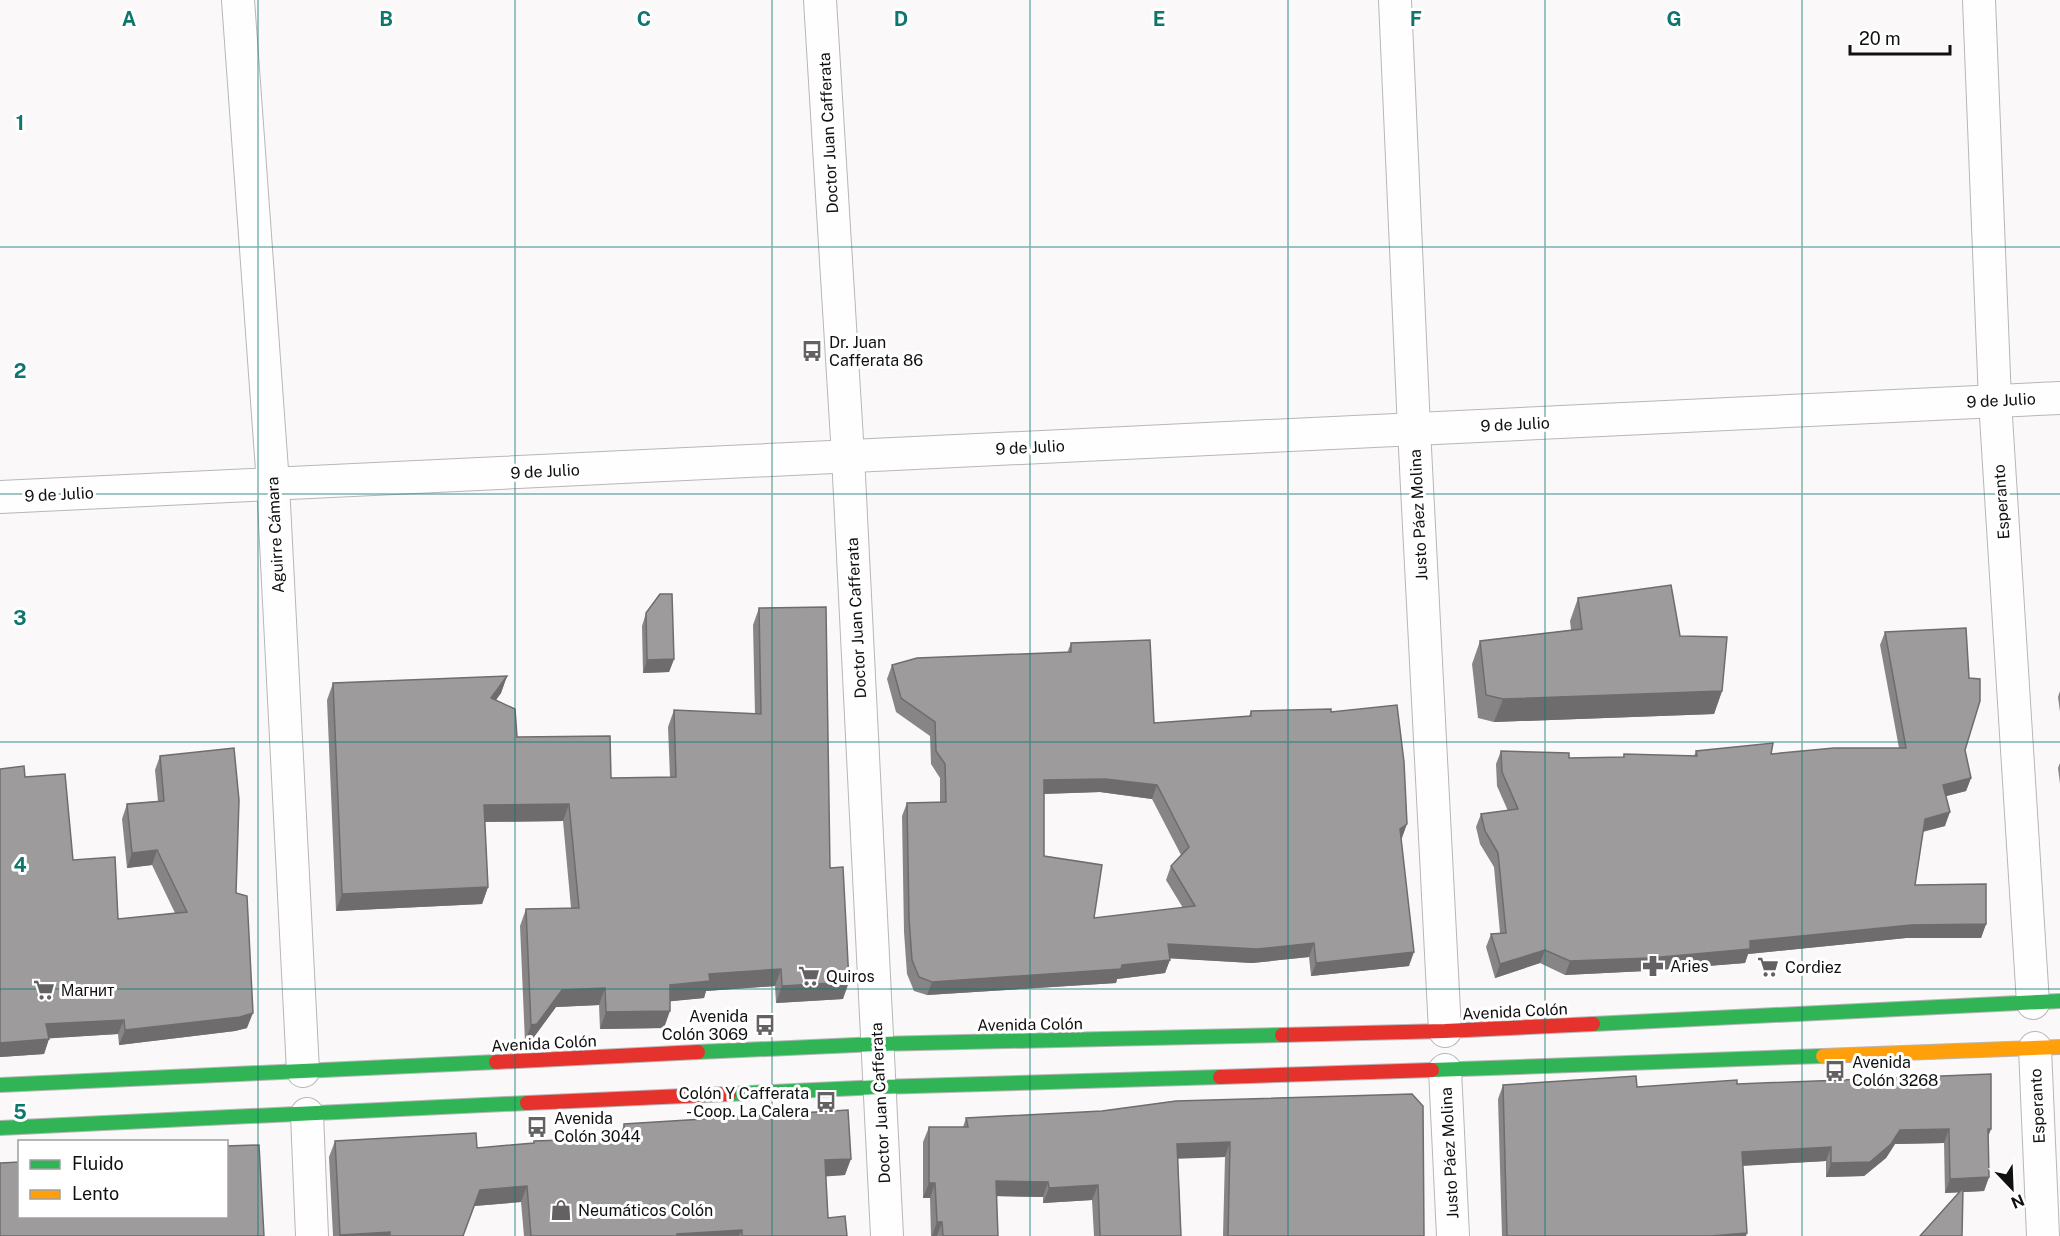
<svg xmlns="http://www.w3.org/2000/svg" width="2060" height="1236" font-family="'Public Sans',sans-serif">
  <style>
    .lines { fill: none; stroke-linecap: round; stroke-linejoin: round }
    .street-casing { stroke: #b8b6b7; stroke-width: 34 }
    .fast-casing { stroke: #b8b6b7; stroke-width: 16 }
    .slow-casing { stroke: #b8b6b7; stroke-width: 16 }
    .jam-casing { stroke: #b8b6b7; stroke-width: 16 }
    .street { stroke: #fefefe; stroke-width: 32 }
    .fast { stroke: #30b455; stroke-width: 14 }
    .slow { stroke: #ff9f0a; stroke-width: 14 }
    .jam { stroke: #e5322d; stroke-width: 14 }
    .wall { fill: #888586; fill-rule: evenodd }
    .shaded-wall { fill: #6f6c6d }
    .building { fill: #9e9b9c; stroke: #6f6c6d; stroke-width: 1.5; fill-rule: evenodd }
    .grid { fill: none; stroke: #0f766e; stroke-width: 1.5; stroke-opacity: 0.55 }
    .labels { text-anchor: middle; stroke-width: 6; stroke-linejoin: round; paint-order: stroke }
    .street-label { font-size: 16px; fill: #111011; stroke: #fff }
    .poi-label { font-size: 16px; fill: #111011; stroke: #fff; text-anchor: start }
    .grid-label { font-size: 20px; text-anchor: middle; font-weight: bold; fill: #0f766e; stroke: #fff; stroke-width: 6; stroke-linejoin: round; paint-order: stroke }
  </style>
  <rect width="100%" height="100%" fill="#fbf8fa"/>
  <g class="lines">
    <defs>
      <g id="street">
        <path d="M 238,0 L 273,484 L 303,1071"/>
        <path d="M 820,0 L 848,456 L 887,1236"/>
        <path d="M 1395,0 L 1414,429 L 1445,1031"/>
        <path d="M 1979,0 L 1995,401 L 2033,1003"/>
        <path d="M 0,497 L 2060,398"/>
        <path d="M 2035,1048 L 2043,1236"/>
        <path d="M 1445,1070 L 1453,1236"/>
        <path d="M 307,1114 L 312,1236"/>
      </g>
      <g id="fast">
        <path d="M 1593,1024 L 2060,1001"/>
        <path d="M 698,1052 L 877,1044 L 1282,1035"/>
        <path d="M 1432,1070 L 1823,1056"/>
        <path d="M 0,1085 L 496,1062"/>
        <path d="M 729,1094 L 880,1087 L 1220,1077"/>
        <path d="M 0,1128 L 527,1103"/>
      </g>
      <path id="slow" d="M 1823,1056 L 2060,1047"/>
      <g id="jam">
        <path d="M 1282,1035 L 1445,1031 L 1593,1024"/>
        <path d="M 496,1062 L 698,1052"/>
        <path d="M 1220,1077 L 1432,1070"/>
        <path d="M 527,1103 L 729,1094"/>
      </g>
    </defs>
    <use href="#street" class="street-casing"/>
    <use href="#fast" class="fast-casing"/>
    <use href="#slow" class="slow-casing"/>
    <use href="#jam" class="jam-casing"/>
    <use href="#street" class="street"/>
    <use href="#fast" class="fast"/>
    <use href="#slow" class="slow"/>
    <use href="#jam" class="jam"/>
  </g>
  <g class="wall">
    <path d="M 1578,598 L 1680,636 L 1722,691 L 1714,714 L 1494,722 L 1478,718 L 1472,664 L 1480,641 L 1571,630 L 1570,621 Z"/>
    <path d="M 759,608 L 830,868 L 843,999 L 776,1003 L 775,986 L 706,991 L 704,998 L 670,1001 L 664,1028 L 600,1029 L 599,1005 L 556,1007 L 531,1041 L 525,1042 L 520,926 L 526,909 L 571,908 L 563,821 L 485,822 L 488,887 L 482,904 L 336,911 L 327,700 L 333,683 L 507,676 L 501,693 L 496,700 L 517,737 L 611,778 L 670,777 L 668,727 L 674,710 L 755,714 L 753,625 Z"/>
    <path d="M 646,613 L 674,659 L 669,672 L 643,673 L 642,626 Z"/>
    <path d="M 1885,632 L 1965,750 L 1971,778 L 1966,791 L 1946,796 L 1945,826 L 1923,832 L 1915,885 L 1986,924 L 1981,938 L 1906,938 L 1748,954 L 1745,963 L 1645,971 L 1565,975 L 1540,963 L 1495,978 L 1486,947 L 1491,934 L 1500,933 L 1494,867 L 1480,844 L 1476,827 L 1481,814 L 1508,811 L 1497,786 L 1496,764 L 1501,751 L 1569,758 L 1623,757 L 1624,754 L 1694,756 L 1696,751 L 1771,754 L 1899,748 L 1880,645 Z"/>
    <path d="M 1071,643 L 1154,723 L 1249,716 L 1251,711 L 1331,712 L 1402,838 L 1401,839 L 1409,966 L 1311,976 L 1309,957 L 1252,963 L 1170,958 L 1165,973 L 1117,979 L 1116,983 L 927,995 L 914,991 L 907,974 L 904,932 L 902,816 L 907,803 L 940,802 L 940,778 L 931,764 L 930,736 L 896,712 L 887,679 L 892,665 L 1067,653 ZM 1100,792 L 1152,799 L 1181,855 L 1171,866 L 1166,880 L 1183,908 L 1094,918 L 1044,856 L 1044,794 Z"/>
    <path d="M 2060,691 L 2060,712 L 2058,697 Z"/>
    <path d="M 160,756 L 236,893 L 247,1028 L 235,1031 L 119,1045 L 118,1034 L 49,1038 L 44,1054 L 0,1057 L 0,769 L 25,777 L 73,860 L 118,919 L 175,913 L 152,865 L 127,868 L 122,819 L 127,804 L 158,801 L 155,770 Z"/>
    <path d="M 2060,763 L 2060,784 L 2058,768 Z"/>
    <path d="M 1737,1084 L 1988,1138 L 1989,1177 L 1984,1191 L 1945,1193 L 1944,1143 L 1895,1144 L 1886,1158 L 1864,1176 L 1826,1177 L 1826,1161 L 1742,1166 L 1746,1236 L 1502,1236 L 1498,1099 L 1503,1085 L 1637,1087 Z"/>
    <path d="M 1176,1101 L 1424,1236 L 1223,1236 L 1225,1157 L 1178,1158 L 1181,1236 L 1094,1236 L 1092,1200 L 1043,1203 L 1043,1197 L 996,1196 L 998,1236 L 931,1236 L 930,1198 L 923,1198 L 923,1142 L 929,1127 L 963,1127 L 966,1118 L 1102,1111 Z"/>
    <path d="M 624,1124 L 845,1175 L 826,1176 L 828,1218 L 847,1236 L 524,1236 L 521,1202 L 474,1206 L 463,1236 L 333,1236 L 329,1157 L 335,1141 L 477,1148 L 533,1143 L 534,1141 L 619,1139 Z"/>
  </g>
  <g class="shaded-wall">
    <path d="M 674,659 L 669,672 L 643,673 L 647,660 Z"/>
    <path d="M 507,676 L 501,693 L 485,715 L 491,698 Z"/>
    <path d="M 1722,691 L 1714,714 L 1494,722 L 1503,699 Z"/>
    <path d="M 1971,778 L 1966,791 L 1939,798 L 1943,785 Z"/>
    <path d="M 1105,779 L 1157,785 L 1152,799 L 1100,792 L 1039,794 L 1044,780 Z"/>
    <path d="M 569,804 L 563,821 L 478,822 L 484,805 Z"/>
    <path d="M 1950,812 L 1945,826 L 1920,832 L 1925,819 Z"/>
    <path d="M 1407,824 L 1402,838 L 1395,842 L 1400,829 Z"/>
    <path d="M 157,850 L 152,865 L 127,868 L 132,853 Z"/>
    <path d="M 488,887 L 482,904 L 336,911 L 342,894 Z"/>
    <path d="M 1986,924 L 1981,938 L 1906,938 L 1748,954 L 1745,963 L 1645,971 L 1565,975 L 1570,961 L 1750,941 L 1911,925 Z"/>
    <path d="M 1314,943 L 1309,957 L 1252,963 L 1163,958 L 1168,944 Z"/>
    <path d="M 1545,950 L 1540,963 L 1495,978 L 1500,964 Z"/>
    <path d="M 1414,952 L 1409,966 L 1311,976 L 1316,963 Z"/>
    <path d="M 1170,960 L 1165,973 L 1117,979 L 1116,983 L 927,995 L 932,982 L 1122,965 Z"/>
    <path d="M 781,969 L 775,986 L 706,991 L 704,998 L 664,1002 L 670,985 L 709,974 Z"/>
    <path d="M 849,982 L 843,999 L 776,1003 L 782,986 Z"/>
    <path d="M 605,988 L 599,1005 L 556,1007 L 531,1041 L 525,1042 L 531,1025 L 562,990 Z"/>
    <path d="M 670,1011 L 664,1028 L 600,1029 L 606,1012 Z"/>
    <path d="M 253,1013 L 247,1028 L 235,1031 L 119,1045 L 125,1030 Z"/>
    <path d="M 124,1020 L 118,1034 L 40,1039 L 46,1024 Z"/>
    <path d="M 49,1039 L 44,1054 L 0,1057 L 0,1043 Z"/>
    <path d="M 1949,1129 L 1944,1143 L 1895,1144 L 1886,1158 L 1864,1176 L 1826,1177 L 1831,1163 L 1900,1130 Z"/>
    <path d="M 1988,1129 L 1991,1129 L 1986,1143 Z"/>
    <path d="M 1230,1142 L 1225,1157 L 1172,1159 L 1177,1144 Z"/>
    <path d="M 1831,1147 L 1826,1161 L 1736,1166 L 1742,1152 Z"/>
    <path d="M 851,1159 L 845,1175 L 819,1177 L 825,1160 Z"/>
    <path d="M 1989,1177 L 1984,1191 L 1945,1193 L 1950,1179 Z"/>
    <path d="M 996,1181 L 1048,1182 L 1043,1197 L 990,1196 Z"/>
    <path d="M 929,1183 L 935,1183 L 930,1198 L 923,1198 Z"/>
    <path d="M 1098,1185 L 1092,1200 L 1043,1203 L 1049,1188 Z"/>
    <path d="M 527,1186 L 521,1202 L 474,1206 L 480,1190 Z"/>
    <path d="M 937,1222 L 942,1222 L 937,1236 L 932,1236 Z"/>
    <path d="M 742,1230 L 739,1236 L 676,1236 L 677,1234 Z"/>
    <path d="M 390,1232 L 389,1236 L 340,1236 L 340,1235 Z"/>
    <path d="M 1747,1233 L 1746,1236 L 1711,1236 Z"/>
  </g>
  <g class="building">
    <path d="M 1671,585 L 1680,636 L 1727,637 L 1722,691 L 1503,699 L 1486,695 L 1480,641 L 1582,629 L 1578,598 Z"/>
    <path d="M 660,594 L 672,594 L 674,659 L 647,660 L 646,613 Z"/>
    <path d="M 826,607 L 830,868 L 843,867 L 849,982 L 782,986 L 781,969 L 709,974 L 710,981 L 670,985 L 670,1011 L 606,1012 L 605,988 L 562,990 L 537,1024 L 531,1025 L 526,909 L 579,908 L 569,804 L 484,805 L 488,887 L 342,894 L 333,683 L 507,676 L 491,698 L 515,709 L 517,737 L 610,736 L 611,778 L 676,777 L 674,710 L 761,714 L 759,608 Z"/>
    <path d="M 1966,628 L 1969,678 L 1980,679 L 1980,701 L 1965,750 L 1971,778 L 1943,785 L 1950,812 L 1925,819 L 1915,885 L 1986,884 L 1986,924 L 1911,925 L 1750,941 L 1750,949 L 1650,958 L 1570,961 L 1545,950 L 1500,964 L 1491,934 L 1506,933 L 1498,853 L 1485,831 L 1481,814 L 1518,809 L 1502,772 L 1501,751 L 1569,753 L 1569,758 L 1624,757 L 1624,754 L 1697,756 L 1696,751 L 1773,743 L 1771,754 L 1834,748 L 1906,748 L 1885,632 Z"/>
    <path d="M 1150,640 L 1154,723 L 1251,716 L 1251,711 L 1331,709 L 1331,712 L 1397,705 L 1404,762 L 1407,824 L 1400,829 L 1414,952 L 1316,963 L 1314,943 L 1257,949 L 1168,944 L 1170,960 L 1122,965 L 1121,969 L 932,982 L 919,977 L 912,960 L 909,918 L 907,803 L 946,802 L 945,764 L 936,751 L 935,722 L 901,698 L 892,665 L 917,658 L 1071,652 L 1071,643 ZM 1105,779 L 1157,785 L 1189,847 L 1171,866 L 1195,906 L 1094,918 L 1102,865 L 1044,856 L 1044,780 Z"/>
    <path d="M 234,748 L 239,800 L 236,893 L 247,896 L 253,1013 L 240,1017 L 125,1030 L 124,1020 L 46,1024 L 49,1039 L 0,1043 L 0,769 L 24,766 L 25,777 L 65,774 L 73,860 L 115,857 L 118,919 L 187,912 L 157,850 L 132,853 L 127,804 L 164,801 L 160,756 Z"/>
    <path d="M 1991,1074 L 1991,1129 L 1988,1129 L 1989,1177 L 1950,1179 L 1949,1129 L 1900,1130 L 1891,1144 L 1870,1162 L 1831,1163 L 1831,1147 L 1742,1152 L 1747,1233 L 1711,1236 L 1507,1236 L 1503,1085 L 1636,1076 L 1637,1087 L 1737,1080 L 1737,1084 Z"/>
    <path d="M 1412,1094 L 1423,1106 L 1424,1236 L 1228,1236 L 1230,1142 L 1177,1144 L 1181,1236 L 1100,1236 L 1098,1185 L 1049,1188 L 1048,1182 L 996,1181 L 998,1236 L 943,1236 L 942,1222 L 937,1222 L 935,1183 L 929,1183 L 929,1127 L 968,1127 L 966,1118 L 1102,1111 L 1176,1101 Z"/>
    <path d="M 848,1110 L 851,1159 L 825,1160 L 828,1218 L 845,1216 L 847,1236 L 742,1236 L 742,1230 L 677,1234 L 677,1236 L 531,1236 L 527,1186 L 480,1190 L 463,1236 L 390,1236 L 390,1232 L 340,1235 L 335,1141 L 476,1133 L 477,1148 L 534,1143 L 534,1141 L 625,1138 L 624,1124 Z"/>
    <path d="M 259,1145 L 264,1236 L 0,1236 L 0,1163 L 20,1162 L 20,1216 L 226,1216 L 226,1146 Z"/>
    <path d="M 1963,1188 L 1962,1236 L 1920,1236 Z"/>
  </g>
  <path class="grid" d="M 258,0 L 258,1236M 515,0 L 515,1236M 772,0 L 772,1236M 1030,0 L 1030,1236M 1288,0 L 1288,1236M 1545,0 L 1545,1236M 1802,0 L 1802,1236M 0,247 L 2060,247M 0,494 L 2060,494M 0,742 L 2060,742M 0,989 L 2060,989"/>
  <defs>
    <symbol id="bus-bare" viewBox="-9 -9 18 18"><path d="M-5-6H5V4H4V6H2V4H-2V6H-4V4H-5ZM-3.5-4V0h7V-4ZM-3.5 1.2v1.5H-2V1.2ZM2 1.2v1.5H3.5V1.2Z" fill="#636163" stroke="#fff" stroke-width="2.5" paint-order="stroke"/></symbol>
    <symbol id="pharmacy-bare" viewBox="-9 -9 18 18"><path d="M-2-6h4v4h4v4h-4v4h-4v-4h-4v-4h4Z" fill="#636163" stroke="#fff" stroke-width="2.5" paint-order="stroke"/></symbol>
    <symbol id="supermarket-bare" viewBox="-9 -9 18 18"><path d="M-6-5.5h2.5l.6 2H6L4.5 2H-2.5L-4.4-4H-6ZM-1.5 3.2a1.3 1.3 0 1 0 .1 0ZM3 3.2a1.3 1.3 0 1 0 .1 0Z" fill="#636163" stroke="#fff" stroke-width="2.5" paint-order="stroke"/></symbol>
    <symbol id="shop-bare" viewBox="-9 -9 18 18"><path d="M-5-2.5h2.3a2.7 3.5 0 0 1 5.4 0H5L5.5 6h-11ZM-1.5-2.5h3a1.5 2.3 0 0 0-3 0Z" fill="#636163" stroke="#fff" stroke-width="2.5" paint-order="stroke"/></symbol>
  </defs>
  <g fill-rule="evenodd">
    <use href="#bus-bare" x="797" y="336" width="30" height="30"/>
    <use href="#pharmacy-bare" x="1638" y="951" width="30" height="30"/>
    <use href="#supermarket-bare" x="1753" y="952" width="30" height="30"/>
    <use href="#supermarket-bare" x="794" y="961" width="30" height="30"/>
    <use href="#supermarket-bare" x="29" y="975" width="30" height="30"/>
    <use href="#bus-bare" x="750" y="1010" width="30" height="30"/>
    <use href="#bus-bare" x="1820" y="1056" width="30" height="30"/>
    <use href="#bus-bare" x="811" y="1087" width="30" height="30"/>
    <use href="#bus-bare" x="522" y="1112" width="30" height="30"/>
    <use href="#shop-bare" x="546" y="1195" width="30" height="30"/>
  </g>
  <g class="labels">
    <g class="street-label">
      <text transform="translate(828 133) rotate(-93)" y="6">Doctor Juan Cafferata</text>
      <text transform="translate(2001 400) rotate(-3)" y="6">9 de Julio</text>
      <text transform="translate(1515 424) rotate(-3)" y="6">9 de Julio</text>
      <text transform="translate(1030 447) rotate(-3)" y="6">9 de Julio</text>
      <text transform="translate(545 471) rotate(-3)" y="6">9 de Julio</text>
      <text transform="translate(59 494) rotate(-3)" y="6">9 de Julio</text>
      <text transform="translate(2001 502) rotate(-94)" y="6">Esperanto</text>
      <text transform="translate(1418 515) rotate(-93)" y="6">Justo Páez Molina</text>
      <text transform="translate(275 535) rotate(-93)" y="6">Aguirre Cámara</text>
      <text transform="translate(856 618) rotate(-93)" y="6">Doctor Juan Cafferata</text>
      <text transform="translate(1515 1011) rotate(-3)" y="6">Avenida Colón</text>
      <text transform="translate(1030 1024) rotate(-1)" y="6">Avenida Colón</text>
      <text transform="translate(544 1043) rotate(-3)" y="6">Avenida Colón</text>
      <text transform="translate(880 1103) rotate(-93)" y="6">Doctor Juan Cafferata</text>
      <text transform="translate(2037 1106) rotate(-93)" y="6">Esperanto</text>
      <text transform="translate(1449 1153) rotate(-93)" y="6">Justo Páez Molina</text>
    </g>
    <g class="poi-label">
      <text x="829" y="348">Dr. Juan<tspan x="829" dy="18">Cafferata 86</tspan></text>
      <text x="1670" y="972">Aries</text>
      <text x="1785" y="973">Cordiez</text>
      <text x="826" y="982">Quiros</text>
      <text x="61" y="996">Магнит</text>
      <text x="748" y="1022" text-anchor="end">Avenida<tspan x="748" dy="18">Colón 3069</tspan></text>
      <text x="1852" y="1068">Avenida<tspan x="1852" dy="18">Colón 3268</tspan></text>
      <text x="809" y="1099" text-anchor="end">Colón Y Cafferata<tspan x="809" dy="18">- Coop. La Calera</tspan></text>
      <text x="554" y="1124">Avenida<tspan x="554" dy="18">Colón 3044</tspan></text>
      <text x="578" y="1216">Neumáticos Colón</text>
    </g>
  </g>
  <g class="grid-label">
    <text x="129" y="26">A</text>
    <text x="386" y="26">B</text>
    <text x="644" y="26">C</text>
    <text x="901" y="26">D</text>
    <text x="1159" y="26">E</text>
    <text x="1416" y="26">F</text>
    <text x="1674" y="26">G</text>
    <text x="20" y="130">1</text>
    <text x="20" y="378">2</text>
    <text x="20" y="625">3</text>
    <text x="20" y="872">4</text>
    <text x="20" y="1119">5</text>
  </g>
  <rect x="18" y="1140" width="210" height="78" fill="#ffffff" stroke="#a09fa0" stroke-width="1.5"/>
  <rect x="30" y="1160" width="30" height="9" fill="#30b455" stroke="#a09fa0" stroke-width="1.5"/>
  <text x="72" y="1170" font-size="18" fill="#111011">Fluido</text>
  <rect x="30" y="1190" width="30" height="9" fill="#ff9f0a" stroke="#a09fa0" stroke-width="1.5"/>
  <text x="72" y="1200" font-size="18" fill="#111011">Lento</text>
  <g transform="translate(2012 1188) rotate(157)" stroke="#ffffff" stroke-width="4.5" paint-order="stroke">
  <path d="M0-4.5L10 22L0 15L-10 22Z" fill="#111011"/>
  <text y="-9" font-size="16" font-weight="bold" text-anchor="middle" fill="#111011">N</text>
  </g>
  <path d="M1850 45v9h100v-9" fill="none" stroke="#111011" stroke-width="3"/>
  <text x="1859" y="45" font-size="18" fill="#111011" stroke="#ffffff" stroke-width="4.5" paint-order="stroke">20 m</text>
</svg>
